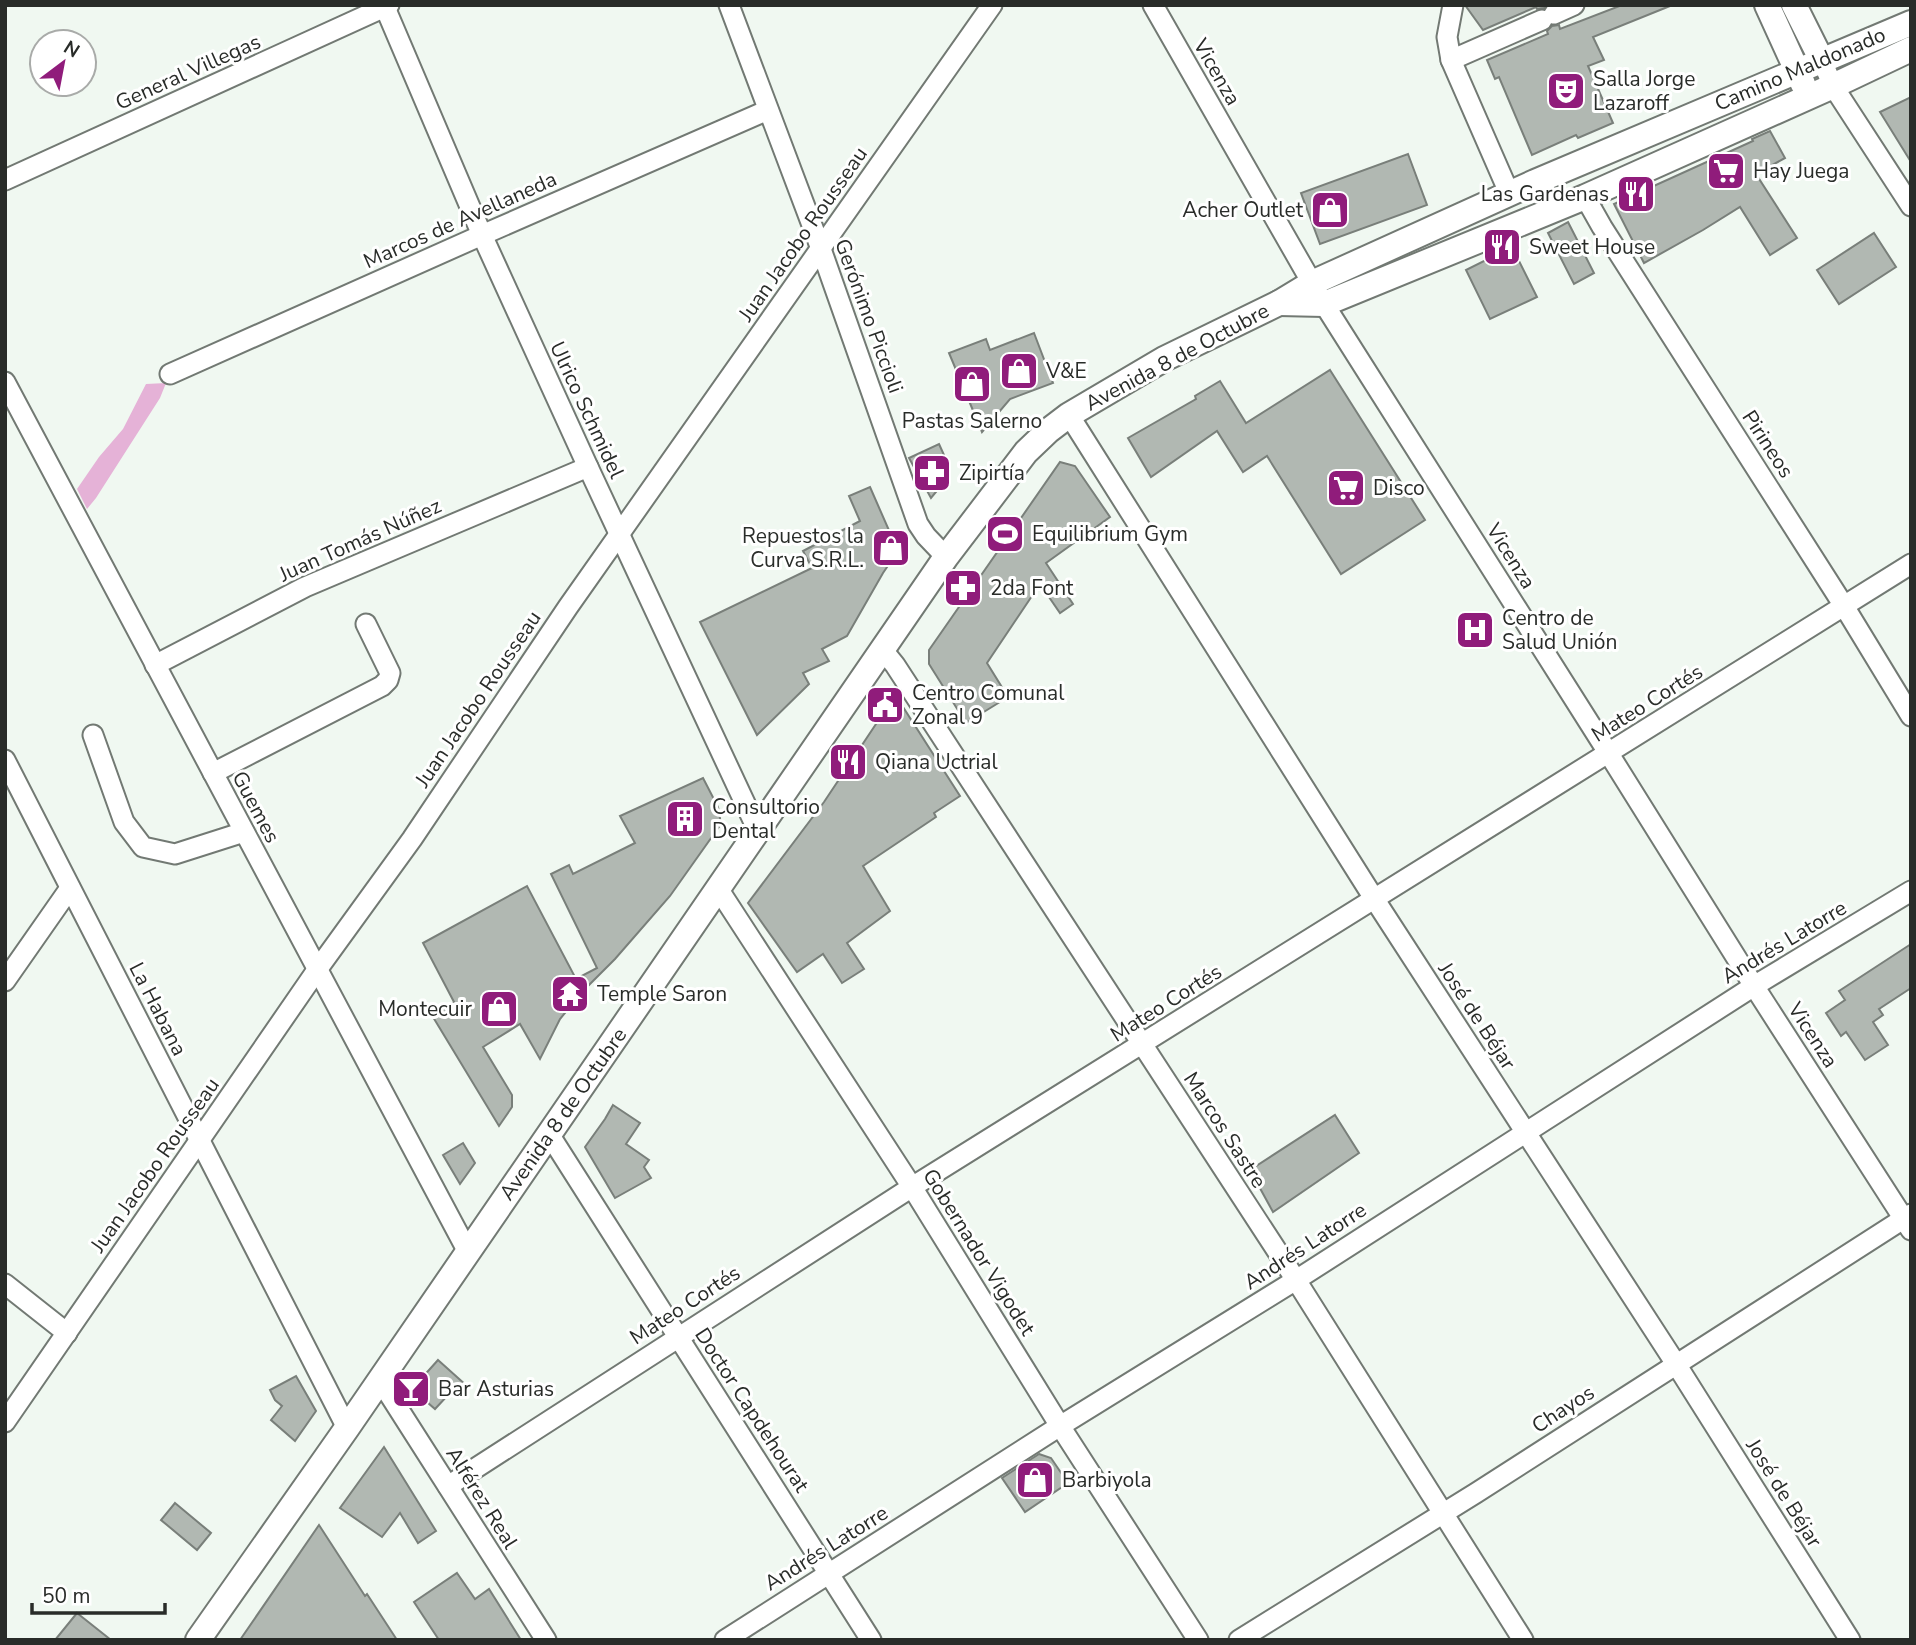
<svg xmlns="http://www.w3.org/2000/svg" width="1916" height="1645" font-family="'Nunito Sans',sans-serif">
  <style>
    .green { fill: #e5b2d7 }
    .building { fill: #b1b8b2; stroke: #797f7a; stroke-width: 2 }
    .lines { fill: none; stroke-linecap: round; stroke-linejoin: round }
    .minor-casing { stroke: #727973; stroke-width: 23 }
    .major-casing { stroke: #727973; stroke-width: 28 }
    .minor { stroke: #fff; stroke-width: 19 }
    .major { stroke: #fff; stroke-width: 24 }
    .labels { text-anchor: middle; stroke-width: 6; stroke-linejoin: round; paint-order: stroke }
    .street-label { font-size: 21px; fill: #292c29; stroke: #fff }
    .poi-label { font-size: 21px; fill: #292c29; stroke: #fff; text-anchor: start }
  </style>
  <rect width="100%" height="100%" fill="#f0f8f1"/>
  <path class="green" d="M 166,383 L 160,398 L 96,498 L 87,509 L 77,489 L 99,457 L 123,429 L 146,384 Z"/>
  <g class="building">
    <path d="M 1465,5 L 1546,5 L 1544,8 L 1537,9 L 1536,7 L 1483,30 Z"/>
    <path d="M 1622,5 L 1670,6 L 1593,37 L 1604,60 L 1588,66 L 1613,123 L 1578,138 L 1576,135 L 1532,155 L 1499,77 L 1495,79 L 1487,60 L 1548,34 L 1547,31 L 1552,26 L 1559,25 L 1560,29 Z"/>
    <path d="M 1911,97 L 1911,162 L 1880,112 Z"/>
    <path d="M 1770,131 L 1785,158 L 1756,174 L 1797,238 L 1770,255 L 1740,207 L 1703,230 L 1644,263 L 1614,204 L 1753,141 L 1752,139 Z"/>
    <path d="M 1408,154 L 1427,205 L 1320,244 L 1301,193 Z"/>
    <path d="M 1568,222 L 1594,273 L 1574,284 L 1548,233 Z"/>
    <path d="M 1874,233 L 1896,267 L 1839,304 L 1817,270 Z"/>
    <path d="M 1512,247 L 1537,297 L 1490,319 L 1466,270 Z"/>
    <path d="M 1034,333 L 1053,383 L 1010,399 L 982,432 L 949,353 L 986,339 L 990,350 Z"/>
    <path d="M 1330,370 L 1425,520 L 1341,574 L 1267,456 L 1243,472 L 1217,431 L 1151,477 L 1128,438 L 1196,399 L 1195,396 L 1220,381 L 1246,423 Z"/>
    <path d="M 939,444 L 949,466 L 945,481 L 931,498 L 909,458 Z"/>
    <path d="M 1060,462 L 1075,466 L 1110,517 L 1046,563 L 1073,604 L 1060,613 L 1040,584 L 987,663 L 1008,697 L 966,723 L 929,664 L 929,650 Z"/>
    <path d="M 870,487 L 898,551 L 883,573 L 847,636 L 822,649 L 829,661 L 803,673 L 809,684 L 757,735 L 700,622 L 812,568 L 803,551 L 860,521 L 849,496 Z"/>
    <path d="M 888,706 L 903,707 L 960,796 L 934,813 L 936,817 L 863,866 L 890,911 L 847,943 L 864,969 L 842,983 L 823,954 L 797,972 L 748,903 L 824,802 Z"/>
    <path d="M 703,778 L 718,807 L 721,824 L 670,896 L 615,959 L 583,991 L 560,1019 L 540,1059 L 520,1024 L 483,1047 L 512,1095 L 512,1107 L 499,1126 L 433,1017 L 454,1002 L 423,943 L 527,886 L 576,979 L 597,968 L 551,874 L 569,865 L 573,874 L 635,843 L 620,816 Z"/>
    <path d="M 1911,944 L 1911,988 L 1879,1009 L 1883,1015 L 1873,1022 L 1888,1045 L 1865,1060 L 1846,1032 L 1841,1036 L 1826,1013 L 1845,1000 L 1839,991 Z"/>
    <path d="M 613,1105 L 640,1123 L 626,1144 L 649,1160 L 644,1167 L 651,1178 L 615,1198 L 585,1147 L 605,1119 Z"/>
    <path d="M 1335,1115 L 1359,1153 L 1273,1212 L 1250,1170 Z"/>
    <path d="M 463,1143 L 475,1163 L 460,1184 L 443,1155 Z"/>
    <path d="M 438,1360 L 467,1386 L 448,1395 L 435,1409 L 412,1389 Z"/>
    <path d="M 296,1376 L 316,1411 L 295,1441 L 271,1420 L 282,1406 L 275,1400 L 270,1390 Z"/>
    <path d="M 384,1447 L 436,1531 L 418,1543 L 400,1513 L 382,1537 L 340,1508 Z"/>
    <path d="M 1039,1454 L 1051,1458 L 1068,1483 L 1025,1512 L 1002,1478 Z"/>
    <path d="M 175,1503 L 211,1533 L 197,1550 L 161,1520 Z"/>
    <path d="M 319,1525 L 365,1596 L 367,1594 L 397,1640 L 240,1640 Z"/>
    <path d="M 457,1573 L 475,1599 L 489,1589 L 521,1640 L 439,1640 L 414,1602 Z"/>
    <path d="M 77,1613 L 111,1640 L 55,1640 Z"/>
  </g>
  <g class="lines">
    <defs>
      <g id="minor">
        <path d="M 384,5 L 482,235 L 588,467 L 758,831"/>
        <path d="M 729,5 L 821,249 L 918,524 L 926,536 L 946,557"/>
        <path d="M 1153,5 L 1324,304 L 1609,754 L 1754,986 L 1911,1230"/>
        <path d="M 1453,5 L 1447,37 L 1451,60 L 1510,195"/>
        <path d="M 1554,14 L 1574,5"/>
        <path d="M 1451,60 L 1542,20"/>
        <path d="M 1822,61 L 1833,86 L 1911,206"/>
        <path d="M 5,180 L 389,5"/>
        <path d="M 1585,197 L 1602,227 L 1844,606 L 1911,716"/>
        <path d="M 170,374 L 482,235 L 768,110"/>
        <path d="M 5,382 L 468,1252"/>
        <path d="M 1069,415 L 1375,900 L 1676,1364 L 1850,1640"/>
        <path d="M 882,649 L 895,665 L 1296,1280 L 1523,1640"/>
        <path d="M 155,665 L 305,587 L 588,467"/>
        <path d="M 93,735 L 124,822 L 143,847 L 175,854 L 244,832"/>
        <path d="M 5,760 L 347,1428"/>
        <path d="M 213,773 L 382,686 L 388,680 L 390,673 L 366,624"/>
        <path d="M 719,890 L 912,1187 L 1060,1426 L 1198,1640"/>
        <path d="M 5,981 L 70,888"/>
        <path d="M 549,1134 L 871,1640"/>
        <path d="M 5,1284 L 67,1333"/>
        <path d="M 380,1380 L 546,1640"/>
        <path d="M 5,1422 L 317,970 L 412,839 L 568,607 L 992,5"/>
        <path d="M 448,1486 L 912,1187 L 1911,564"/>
        <path d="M 725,1640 L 1060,1426 L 1296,1280 L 1754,986 L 1911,891"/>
        <path d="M 1239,1640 L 1476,1493 L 1911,1214"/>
      </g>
      <g id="major">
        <path d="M 1767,5 L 1803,84"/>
        <path d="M 1794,5 L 1822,61"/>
        <path d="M 1279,303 L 1324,304 L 1585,197 L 1833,86 L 1911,49"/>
        <path d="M 198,1640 L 347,1428 L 946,557 L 1026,452 L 1048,431 L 1069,415 L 1164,359 L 1279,303 L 1312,283 L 1535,182 L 1911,23"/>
      </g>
    </defs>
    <use href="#minor" class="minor-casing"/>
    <use href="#major" class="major-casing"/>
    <use href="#minor" class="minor"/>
    <use href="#major" class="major"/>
  </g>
  <defs>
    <symbol id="theatre-square" viewBox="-11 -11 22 22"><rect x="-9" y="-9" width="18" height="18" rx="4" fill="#901c7b" stroke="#fff"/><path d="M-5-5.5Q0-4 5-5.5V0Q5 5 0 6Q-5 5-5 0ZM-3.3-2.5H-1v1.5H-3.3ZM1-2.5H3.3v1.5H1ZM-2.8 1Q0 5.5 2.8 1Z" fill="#fff"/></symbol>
    <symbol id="supermarket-square" viewBox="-11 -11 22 22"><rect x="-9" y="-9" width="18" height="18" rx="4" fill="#901c7b" stroke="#fff"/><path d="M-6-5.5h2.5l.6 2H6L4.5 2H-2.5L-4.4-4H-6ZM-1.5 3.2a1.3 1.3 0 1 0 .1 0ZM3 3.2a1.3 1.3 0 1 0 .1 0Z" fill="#fff"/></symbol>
    <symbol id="restaurant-square" viewBox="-11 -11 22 22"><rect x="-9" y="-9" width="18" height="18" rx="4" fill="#901c7b" stroke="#fff"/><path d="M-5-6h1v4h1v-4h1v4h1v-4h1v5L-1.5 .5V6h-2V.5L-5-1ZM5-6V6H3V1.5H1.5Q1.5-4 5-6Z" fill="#fff"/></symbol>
    <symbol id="shop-square" viewBox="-11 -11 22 22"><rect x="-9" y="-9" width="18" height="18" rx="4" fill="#901c7b" stroke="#fff"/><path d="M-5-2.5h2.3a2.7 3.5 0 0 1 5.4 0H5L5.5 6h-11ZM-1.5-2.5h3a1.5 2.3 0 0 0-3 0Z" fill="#fff"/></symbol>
    <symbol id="pharmacy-square" viewBox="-11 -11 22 22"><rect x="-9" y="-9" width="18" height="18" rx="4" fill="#901c7b" stroke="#fff"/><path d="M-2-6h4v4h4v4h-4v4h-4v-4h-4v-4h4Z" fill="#fff"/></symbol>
    <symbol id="stadium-square" viewBox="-11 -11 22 22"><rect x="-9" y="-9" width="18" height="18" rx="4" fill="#901c7b" stroke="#fff"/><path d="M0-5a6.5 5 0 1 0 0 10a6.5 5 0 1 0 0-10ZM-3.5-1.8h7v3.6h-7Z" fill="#fff"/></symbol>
    <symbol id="hospital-square" viewBox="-11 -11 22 22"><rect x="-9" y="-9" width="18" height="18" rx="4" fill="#901c7b" stroke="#fff"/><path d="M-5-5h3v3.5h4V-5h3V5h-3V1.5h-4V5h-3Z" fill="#fff"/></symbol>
    <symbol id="civic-square" viewBox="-11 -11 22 22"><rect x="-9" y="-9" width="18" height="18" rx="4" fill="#901c7b" stroke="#fff"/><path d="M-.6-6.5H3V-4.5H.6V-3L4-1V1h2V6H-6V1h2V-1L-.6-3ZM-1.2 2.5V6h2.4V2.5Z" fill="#fff"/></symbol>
    <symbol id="building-square" viewBox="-11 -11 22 22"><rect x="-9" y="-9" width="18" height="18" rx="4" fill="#901c7b" stroke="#fff"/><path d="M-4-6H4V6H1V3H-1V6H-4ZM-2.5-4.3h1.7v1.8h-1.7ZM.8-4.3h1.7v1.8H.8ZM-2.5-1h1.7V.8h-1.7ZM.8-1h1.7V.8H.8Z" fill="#fff"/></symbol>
    <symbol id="temple-square" viewBox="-11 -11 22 22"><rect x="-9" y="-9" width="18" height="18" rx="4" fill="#901c7b" stroke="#fff"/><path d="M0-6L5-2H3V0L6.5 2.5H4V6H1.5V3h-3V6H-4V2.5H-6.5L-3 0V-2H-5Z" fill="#fff"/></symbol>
    <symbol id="bar-square" viewBox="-11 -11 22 22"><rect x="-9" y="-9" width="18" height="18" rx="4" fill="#901c7b" stroke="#fff"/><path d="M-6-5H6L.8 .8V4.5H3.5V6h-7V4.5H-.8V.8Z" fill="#fff"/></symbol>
  </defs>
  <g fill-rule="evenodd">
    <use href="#theatre-square" x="1544" y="69" width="44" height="44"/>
    <use href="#supermarket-square" x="1704" y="149" width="44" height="44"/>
    <use href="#restaurant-square" x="1614" y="172" width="44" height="44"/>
    <use href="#shop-square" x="1308" y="188" width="44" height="44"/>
    <use href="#restaurant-square" x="1480" y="225" width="44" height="44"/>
    <use href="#shop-square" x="997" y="349" width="44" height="44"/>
    <use href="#shop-square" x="950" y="362" width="44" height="44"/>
    <use href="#pharmacy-square" x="910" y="451" width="44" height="44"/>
    <use href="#supermarket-square" x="1324" y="466" width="44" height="44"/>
    <use href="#stadium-square" x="983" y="512" width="44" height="44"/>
    <use href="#shop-square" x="869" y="526" width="44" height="44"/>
    <use href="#pharmacy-square" x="941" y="566" width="44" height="44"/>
    <use href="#hospital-square" x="1453" y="608" width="44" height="44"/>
    <use href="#civic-square" x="863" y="683" width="44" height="44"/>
    <use href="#restaurant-square" x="826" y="740" width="44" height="44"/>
    <use href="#building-square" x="663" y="797" width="44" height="44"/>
    <use href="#temple-square" x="548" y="972" width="44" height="44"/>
    <use href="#shop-square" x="477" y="987" width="44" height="44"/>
    <use href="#bar-square" x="389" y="1367" width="44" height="44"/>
    <use href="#shop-square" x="1013" y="1458" width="44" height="44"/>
  </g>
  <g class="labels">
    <g class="street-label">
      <text transform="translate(1800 69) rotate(-23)" y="7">Camino Maldonado</text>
      <text transform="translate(188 72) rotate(-24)" y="7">General Villegas</text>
      <text transform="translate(1217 72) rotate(60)" y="7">Vicenza</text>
      <text transform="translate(460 220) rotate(-24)" y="7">Marcos de Avellaneda</text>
      <text transform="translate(803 234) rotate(-55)" y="7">Juan Jacobo Rousseau</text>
      <text transform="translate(869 316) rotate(70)" y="7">Gerónimo Piccioli</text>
      <text transform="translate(1177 357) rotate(-28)" y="7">Avenida 8 de Octubre</text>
      <text transform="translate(587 410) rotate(65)" y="7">Ulrico Schmidel</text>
      <text transform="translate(1768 444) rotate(57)" y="7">Pirineos</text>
      <text transform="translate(360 540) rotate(-24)" y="7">Juan Tomás Núñez</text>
      <text transform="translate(1511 556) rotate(58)" y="7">Vicenza</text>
      <text transform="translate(478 699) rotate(-56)" y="7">Juan Jacobo Rousseau</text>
      <text transform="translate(1647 703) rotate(-32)" y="7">Mateo Cortés</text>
      <text transform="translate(256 807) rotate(62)" y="7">Guemes</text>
      <text transform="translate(1784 942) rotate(-31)" y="7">Andrés Latorre</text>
      <text transform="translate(1166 1003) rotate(-32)" y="7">Mateo Cortés</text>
      <text transform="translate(158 1009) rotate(63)" y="7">La Habana</text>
      <text transform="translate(1477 1016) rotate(57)" y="7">José de Béjar</text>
      <text transform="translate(1813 1035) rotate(57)" y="7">Vicenza</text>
      <text transform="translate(563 1114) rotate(-55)" y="7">Avenida 8 de Octubre</text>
      <text transform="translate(1225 1130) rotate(57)" y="7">Marcos Sastre</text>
      <text transform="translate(155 1165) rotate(-55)" y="7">Juan Jacobo Rousseau</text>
      <text transform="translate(1305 1246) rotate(-33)" y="7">Andrés Latorre</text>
      <text transform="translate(979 1252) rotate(58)" y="7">Gobernador Vigodet</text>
      <text transform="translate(685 1305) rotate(-33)" y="7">Mateo Cortés</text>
      <text transform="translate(1563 1409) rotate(-33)" y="7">Chayos</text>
      <text transform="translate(752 1410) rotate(57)" y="7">Doctor Capdehourat</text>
      <text transform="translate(1784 1493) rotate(58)" y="7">José de Béjar</text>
      <text transform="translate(482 1498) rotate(58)" y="7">Alférez Real</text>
      <text transform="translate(826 1548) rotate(-32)" y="7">Andrés Latorre</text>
    </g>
    <g class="poi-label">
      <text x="1593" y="86">Salla Jorge<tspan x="1593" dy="24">Lazaroff</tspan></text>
      <text x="1753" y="178">Hay Juega</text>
      <text x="1609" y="201" text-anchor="end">Las Gardenas</text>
      <text x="1303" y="217" text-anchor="end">Acher Outlet</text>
      <text x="1529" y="254">Sweet House</text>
      <text x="1046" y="378">V&amp;E</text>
      <text x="972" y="428" text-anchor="middle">Pastas Salerno</text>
      <text x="959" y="480">Zipirtía</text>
      <text x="1373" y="495">Disco</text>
      <text x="1032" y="541">Equilibrium Gym</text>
      <text x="864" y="543" text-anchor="end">Repuestos la<tspan x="864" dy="24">Curva S.R.L.</tspan></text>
      <text x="990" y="595">2da Font</text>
      <text x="1502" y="625">Centro de<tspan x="1502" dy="24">Salud Unión</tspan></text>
      <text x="912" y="700">Centro Comunal<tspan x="912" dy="24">Zonal 9</tspan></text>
      <text x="875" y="769">Qiana Uctrial</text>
      <text x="712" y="814">Consultorio<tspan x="712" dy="24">Dental</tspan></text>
      <text x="597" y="1001">Temple Saron</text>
      <text x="472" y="1016" text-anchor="end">Montecuir</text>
      <text x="438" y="1396">Bar Asturias</text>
      <text x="1062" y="1487">Barbiyola</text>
    </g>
  </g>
  <rect width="1916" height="1645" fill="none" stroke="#292c29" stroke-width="14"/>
  <g transform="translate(63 63) rotate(32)"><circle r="33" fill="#ffffff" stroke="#a9aba9" stroke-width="2"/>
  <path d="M0-5L12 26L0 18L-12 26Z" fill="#901c7b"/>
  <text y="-10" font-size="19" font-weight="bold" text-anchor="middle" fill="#292c29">N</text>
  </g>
  <path d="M32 1603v10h133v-10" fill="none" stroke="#292c29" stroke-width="3.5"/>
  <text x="42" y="1603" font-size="21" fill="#292c29" stroke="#ffffff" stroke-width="5" paint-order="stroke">50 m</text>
</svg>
